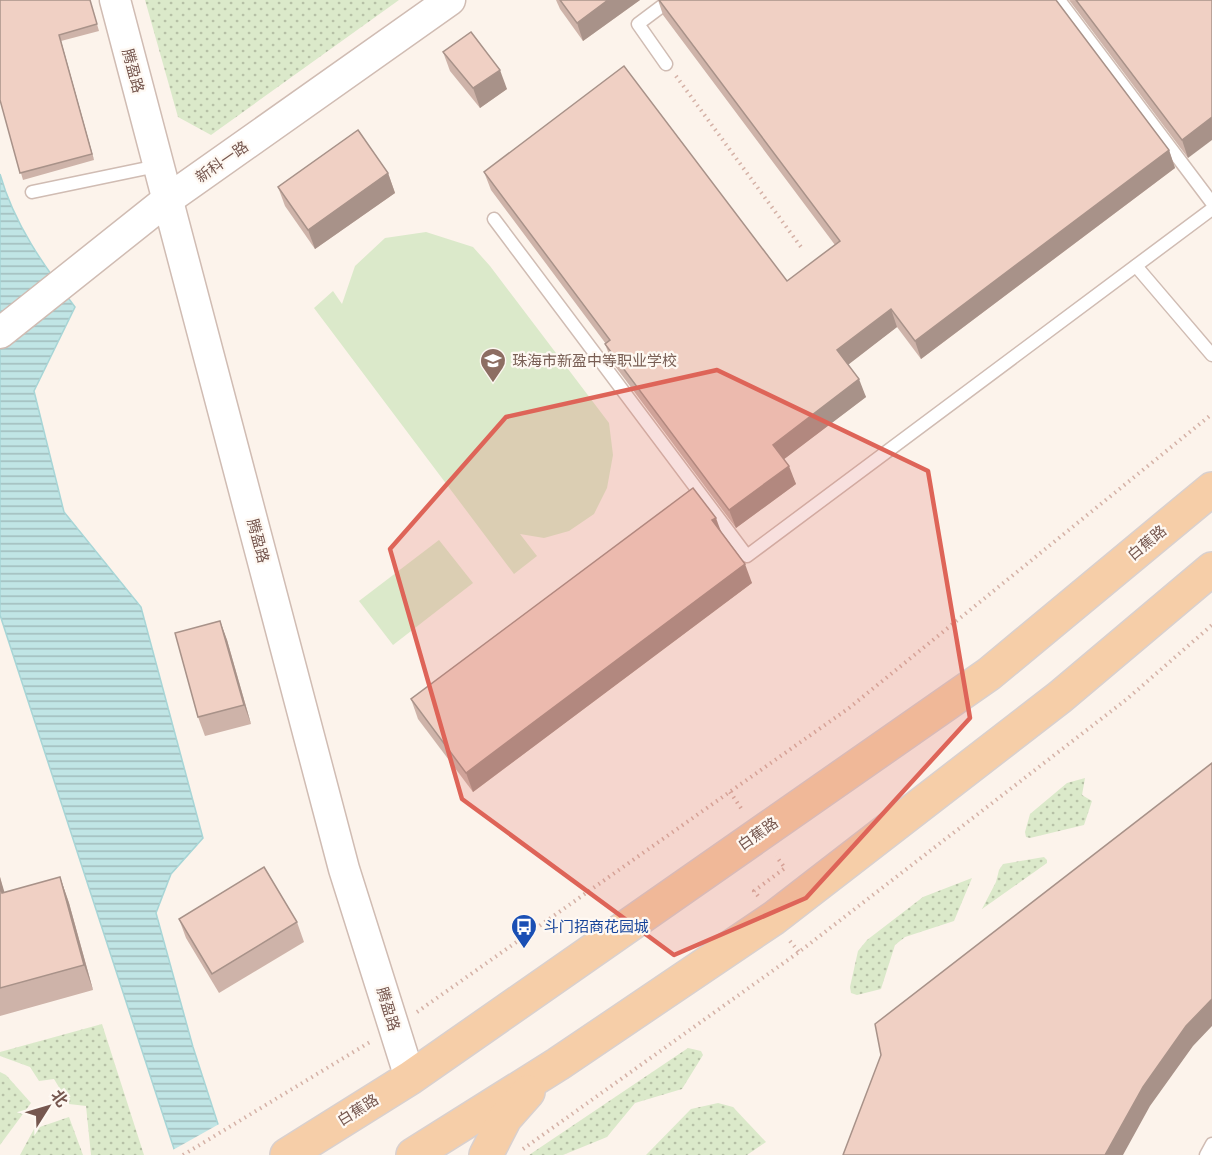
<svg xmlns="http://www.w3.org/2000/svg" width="1212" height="1155" font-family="Ubuntu,'Noto Sans SC',sans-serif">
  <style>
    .grass { fill: url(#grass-dots) }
    .park { fill: #dbe9ca }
    .water { fill: url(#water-rules); stroke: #a7d5d6; stroke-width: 1.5 }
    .pier { fill: #fcf3eb }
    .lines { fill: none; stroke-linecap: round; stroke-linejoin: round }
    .service-casing { stroke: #d0bcb3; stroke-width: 15 }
    .tertiary-casing { stroke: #d0bcb3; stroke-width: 33 }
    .primary-casing { stroke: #d9d0ce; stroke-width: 36 }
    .path { stroke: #d5b2a7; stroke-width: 4; stroke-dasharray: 1.5 4.5; stroke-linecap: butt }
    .service { stroke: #fff; stroke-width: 12 }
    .tertiary { stroke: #fff; stroke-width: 30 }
    .primary { stroke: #f6cea8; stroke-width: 33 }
    .wall { fill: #ceb3a9 }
    .shaded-wall { fill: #a89289 }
    .building { fill: #f0d0c4; stroke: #a89289; stroke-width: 1.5 }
    .marked { fill: #de6458; fill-opacity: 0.2; stroke: #de6458; stroke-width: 4.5; stroke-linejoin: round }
    .labels { text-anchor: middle; stroke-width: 4.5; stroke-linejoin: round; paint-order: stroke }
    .street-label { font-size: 15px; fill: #76574f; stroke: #fef8f2 }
    .education-label { font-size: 15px; fill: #785e54; stroke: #fef8f2; text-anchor: start }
    .transit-label { font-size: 15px; fill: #164399; stroke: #fef8f2; text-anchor: start }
  </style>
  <defs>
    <pattern id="grass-dots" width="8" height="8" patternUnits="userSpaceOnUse" patternTransform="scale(1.5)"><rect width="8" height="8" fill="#dbe9ca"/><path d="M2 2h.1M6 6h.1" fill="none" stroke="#b6c0a6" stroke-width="1.8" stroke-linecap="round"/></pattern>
    <pattern id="water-rules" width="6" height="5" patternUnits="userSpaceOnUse" patternTransform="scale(1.5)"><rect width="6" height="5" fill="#c0e5e5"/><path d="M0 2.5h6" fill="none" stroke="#a1bcbc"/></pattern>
  </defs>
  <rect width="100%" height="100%" fill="#fcf3eb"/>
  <g class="grass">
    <path d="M 145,0 L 399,0 L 211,135 L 178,117 Z"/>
    <path d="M 1085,778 L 1082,795 L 1092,801 L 1084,825 L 1030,838 L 1026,837 L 1025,832 L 1030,814 L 1067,783 Z"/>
    <path d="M 1044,857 L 1047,860 L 1047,863 L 982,909 L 996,882 L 999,870 L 1003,864 Z"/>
    <path d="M 972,878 L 954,921 L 905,937 L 895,945 L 881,989 L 857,995 L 851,993 L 850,987 L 858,951 L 867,940 L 923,897 Z"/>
    <path d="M 102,1024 L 144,1155 L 91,1155 L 86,1106 L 69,1104 L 54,1079 L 39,1081 L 30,1067 L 0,1056 L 0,1052 Z"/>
    <path d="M 688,1048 L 701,1051 L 703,1055 L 682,1089 L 635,1103 L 607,1137 L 563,1155 L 529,1155 Z"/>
    <path d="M 0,1072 L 6,1075 L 31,1103 L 0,1145 Z"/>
    <path d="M 718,1103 L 733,1107 L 766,1142 L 747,1155 L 646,1155 L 691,1109 Z"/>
    <path d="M 69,1117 L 83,1155 L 20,1155 L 34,1129 Z"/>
  </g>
  <g class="park">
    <path d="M 426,232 L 473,247 L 490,266 L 609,423 L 613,455 L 607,488 L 594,514 L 569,531 L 544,538 L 520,534 L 537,556 L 514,574 L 314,308 L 333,291 L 342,304 L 355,266 L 385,238 Z"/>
    <path d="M 439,540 L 473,583 L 393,645 L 359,601 Z"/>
  </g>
  <path class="water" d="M 0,174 C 14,224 44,266 75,307 L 34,391 L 64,512 L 141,607 L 203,838 L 171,874 L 156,913 L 193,1047 L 228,1155 L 176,1155 L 0,615 Z"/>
  <path class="pier" d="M 221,1123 L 231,1155 L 172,1155 L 171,1151 Z"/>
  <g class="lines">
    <defs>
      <g id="service">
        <path d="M 1059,0 L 1212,203"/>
        <path d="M 666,64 L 638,24 L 670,0"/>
        <path d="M 32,192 L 157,166"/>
        <path d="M 494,219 L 747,556 L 1212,209"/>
        <path d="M 1136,266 L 1212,355"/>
        <path d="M 1206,1155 L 1212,1144"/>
      </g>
      <g id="tertiary">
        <path d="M 115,0 L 344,869 L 410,1078"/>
        <path d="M 0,333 L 167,200 L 450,0"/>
      </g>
      <g id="primary">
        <path d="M 287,1155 L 410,1078 L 989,674 L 1212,489"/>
        <path d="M 413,1155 L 558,1064 L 774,918 L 1060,697 L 1212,569"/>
        <path d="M 486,1155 L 505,1118 L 528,1092"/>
      </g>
    </defs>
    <use href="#service" class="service-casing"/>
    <use href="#tertiary" class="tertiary-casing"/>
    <use href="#primary" class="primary-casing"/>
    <g class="path">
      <path d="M 676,76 L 801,247"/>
      <path d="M 730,792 L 743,811"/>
      <path d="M 758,896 L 754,891 L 785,868 L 776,856"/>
      <path d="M 790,941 L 799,952"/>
      <path d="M 417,1012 L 849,708 L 1212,414"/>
      <path d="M 523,1149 L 799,952 L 1127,699 L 1212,625"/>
      <path d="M 183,1155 L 370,1042"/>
    </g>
    <use href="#service" class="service"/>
    <use href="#tertiary" class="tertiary"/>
    <use href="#primary" class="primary"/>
  </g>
  <g class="wall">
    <path d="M 90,0 L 99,31 L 61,41 L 94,160 L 23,180 L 0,100 Z"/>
    <path d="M 556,0 L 640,0 L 583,41 L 560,9 Z"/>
    <path d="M 658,0 L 1056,0 L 1169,150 L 1175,168 L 921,359 L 897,327 L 848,364 L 866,397 L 784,459 L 796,484 L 736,528 L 612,362 L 605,344 L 606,344 L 491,190 L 484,172 L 787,281 L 835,245 L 663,15 Z"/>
    <path d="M 1069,0 L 1212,0 L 1188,158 Z"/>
    <path d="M 443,52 L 507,89 L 480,108 L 450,71 Z"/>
    <path d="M 388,173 L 395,193 L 315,249 L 285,206 L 278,187 Z"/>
    <path d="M 720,530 L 752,583 L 473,792 L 418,719 L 411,699 Z"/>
    <path d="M 220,621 L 227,640 L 251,724 L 205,736 L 198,717 Z"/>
    <path d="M 0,877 L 4,893 L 60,877 L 69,903 L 93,990 L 0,1016 Z"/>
    <path d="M 179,919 L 297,922 L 304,942 L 219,993 L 186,938 Z"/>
  </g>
  <g class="shaded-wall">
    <path d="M 608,0 L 640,0 L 583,41 L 577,23 Z"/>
    <path d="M 59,35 L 61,41 L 94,160 L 92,154 Z"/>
    <path d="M 500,70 L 507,89 L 480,108 L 473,88 Z"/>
    <path d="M 1212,117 L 1212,140 L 1188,158 L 1182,140 Z"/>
    <path d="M 1169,150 L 1175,168 L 921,359 L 915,341 Z"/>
    <path d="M 388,173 L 395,193 L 315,249 L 308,230 Z"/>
    <path d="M 891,309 L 897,327 L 844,368 L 837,350 Z"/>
    <path d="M 859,379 L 866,397 L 779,463 L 773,445 Z"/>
    <path d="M 789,466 L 796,484 L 736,528 L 729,510 Z"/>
    <path d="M 716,518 L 723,537 L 712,520 Z"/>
    <path d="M 745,564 L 752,583 L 473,792 L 466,773 Z"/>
    <path d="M 220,621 L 227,640 L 251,724 L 244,705 Z"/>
    <path d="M 0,877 L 12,918 L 2,893 L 0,885 Z"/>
    <path d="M 60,877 L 69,903 L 93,990 L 84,965 Z"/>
    <path d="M 1212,999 L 1212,1026 L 1193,1046 L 1150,1106 L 1123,1155 L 1105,1155 L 1143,1087 L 1186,1026 Z"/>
  </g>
  <g class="building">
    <path d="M 0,0 L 90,0 L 97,24 L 59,35 L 92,154 L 20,173 L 0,100 Z"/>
    <path d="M 560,0 L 608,0 L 577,23 Z"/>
    <path d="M 659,0 L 1056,0 L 1169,150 L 915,341 L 891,309 L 837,350 L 859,379 L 773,445 L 789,466 L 729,510 L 605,344 L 610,340 L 484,172 L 624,66 L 787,281 L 840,241 Z"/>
    <path d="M 1076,0 L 1212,0 L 1212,117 L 1182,140 Z"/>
    <path d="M 471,32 L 500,70 L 473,88 L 443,52 Z"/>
    <path d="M 358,130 L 388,173 L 308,230 L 278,187 Z"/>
    <path d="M 693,488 L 716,518 L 712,520 L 745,564 L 466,773 L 411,699 Z"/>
    <path d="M 220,621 L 244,705 L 198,717 L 175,633 Z"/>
    <path d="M 1212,763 L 1212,999 L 1186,1026 L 1143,1087 L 1105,1155 L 843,1155 L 881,1055 L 875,1024 Z"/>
    <path d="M 264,867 L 297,922 L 212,974 L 179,919 Z"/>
    <path d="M 60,877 L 84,965 L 0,988 L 0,885 L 2,893 Z"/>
  </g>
  <path class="marked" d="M 717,370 L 928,471 L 970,718 L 806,898 L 674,955 L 462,799 L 390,549 L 506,417 Z"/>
  <defs>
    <symbol id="school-pin" viewBox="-11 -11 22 30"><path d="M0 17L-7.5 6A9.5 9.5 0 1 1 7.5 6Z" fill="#8d6e63" stroke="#fef8f2"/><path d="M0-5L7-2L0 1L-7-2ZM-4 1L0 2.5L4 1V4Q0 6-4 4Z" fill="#fff"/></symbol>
    <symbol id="bus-pin" viewBox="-11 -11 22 30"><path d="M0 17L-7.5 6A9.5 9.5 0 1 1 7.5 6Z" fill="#1a4fb4" stroke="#fef8f2"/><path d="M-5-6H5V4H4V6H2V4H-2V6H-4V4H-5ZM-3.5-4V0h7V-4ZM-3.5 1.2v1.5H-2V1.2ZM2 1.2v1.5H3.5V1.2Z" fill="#fff"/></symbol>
  </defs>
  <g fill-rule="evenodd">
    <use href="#school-pin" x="478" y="346" width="30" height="40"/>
    <use href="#bus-pin" x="509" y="912" width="30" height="40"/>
  </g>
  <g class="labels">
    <g class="street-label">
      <text transform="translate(133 71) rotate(75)" y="5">腾盈路</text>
      <text transform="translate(222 162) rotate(-35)" y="5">新科一路</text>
      <text transform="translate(258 541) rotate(75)" y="5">腾盈路</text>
      <text transform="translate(1147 543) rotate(-40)" y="5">白蕉路</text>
      <text transform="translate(758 834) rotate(-35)" y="5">白蕉路</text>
      <text transform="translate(388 1009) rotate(73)" y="5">腾盈路</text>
      <text transform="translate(358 1110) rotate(-32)" y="5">白蕉路</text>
    </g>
    <g class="education-label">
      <text x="512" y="366">珠海市新盈中等职业学校</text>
    </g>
    <g class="transit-label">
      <text x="544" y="932">斗门招商花园城</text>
    </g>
  </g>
  <g transform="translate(48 1107) rotate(53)" stroke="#fef8f2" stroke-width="4.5" paint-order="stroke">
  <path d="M0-4.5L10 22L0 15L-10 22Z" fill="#76574f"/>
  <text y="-9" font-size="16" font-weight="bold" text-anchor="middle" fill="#76574f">北</text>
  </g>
</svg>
